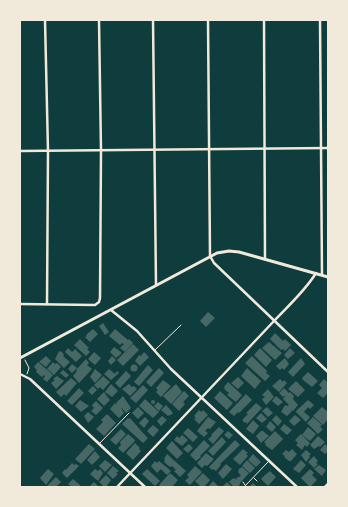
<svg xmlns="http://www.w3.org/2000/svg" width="348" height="507" font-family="'Nunito Sans',sans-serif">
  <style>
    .building { fill: #486865 }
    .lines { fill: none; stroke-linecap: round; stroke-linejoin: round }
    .path { stroke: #f1e9da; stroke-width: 1 }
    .service { stroke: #f1e9da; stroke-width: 1 }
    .minor { stroke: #f1e9da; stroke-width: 2.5 }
    .tertiary { stroke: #f1e9da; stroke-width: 3 }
  </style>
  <rect width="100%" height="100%" fill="#0f3d3e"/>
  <g class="building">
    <path d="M 208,312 L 215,318 L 206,327 L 200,321 Z"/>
    <path d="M 103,323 L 109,332 L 105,335 L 99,326 Z"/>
    <path d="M 93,329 L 98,334 L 90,342 L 85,337 L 87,336 L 86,335 Z"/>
    <path d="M 115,329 L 128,340 L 129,339 L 133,343 L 125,352 L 120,348 L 124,344 L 122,343 L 120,345 L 109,336 Z"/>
    <path d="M 275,333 L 283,341 L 285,339 L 291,345 L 285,351 L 283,349 L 281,350 L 270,339 Z"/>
    <path d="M 80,339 L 89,348 L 87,349 L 90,352 L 86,356 L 74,345 Z"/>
    <path d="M 269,342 L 282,353 L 275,360 L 262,348 Z"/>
    <path d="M 133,344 L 139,350 L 123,366 L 117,360 Z"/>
    <path d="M 114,347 L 121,352 L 121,354 L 116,358 L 110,352 Z"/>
    <path d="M 68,348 L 72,352 L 75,349 L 82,356 L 76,362 L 65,352 Z"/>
    <path d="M 260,348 L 272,360 L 266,367 L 254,355 Z"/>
    <path d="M 290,348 L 295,353 L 288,359 L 284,355 Z"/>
    <path d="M 59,351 L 62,352 L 64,355 L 63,356 L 70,362 L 64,368 L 55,359 Z"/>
    <path d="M 94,352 L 101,358 L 95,365 L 88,359 Z"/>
    <path d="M 144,352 L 149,357 L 140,366 L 135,361 L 139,355 L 141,356 Z"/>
    <path d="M 46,356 L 51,361 L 46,367 L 39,362 Z"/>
    <path d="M 112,356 L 116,360 L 111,365 L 108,361 Z"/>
    <path d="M 252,356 L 267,371 L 266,373 L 270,376 L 265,381 L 245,363 Z"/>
    <path d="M 285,358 L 289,364 L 284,370 L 282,368 L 280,370 L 276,366 Z"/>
    <path d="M 301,358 L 305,364 L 293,377 L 288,372 Z"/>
    <path d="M 86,359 L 89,363 L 87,365 L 92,369 L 79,383 L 73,376 L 77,371 L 76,370 Z"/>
    <path d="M 38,362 L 53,375 L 47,382 L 43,379 L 45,376 L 44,375 L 42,377 L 36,372 L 37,370 L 34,367 Z"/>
    <path d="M 53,362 L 55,364 L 57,363 L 61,367 L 54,375 L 47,369 Z"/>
    <path d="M 72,364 L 77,368 L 72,373 L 68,369 Z"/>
    <circle cx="134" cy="368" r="3.5"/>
    <path d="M 148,365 L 153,370 L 139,386 L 134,382 Z"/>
    <path d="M 159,368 L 164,373 L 151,387 L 146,382 Z"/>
    <path d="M 247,368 L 261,381 L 255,389 L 241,376 Z"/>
    <path d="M 95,369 L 102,375 L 95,383 L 90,377 Z"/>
    <path d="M 109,369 L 115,374 L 117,371 L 119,373 L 111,380 L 104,374 Z"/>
    <path d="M 63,370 L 69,375 L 66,378 L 60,373 Z"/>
    <path d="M 126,371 L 131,376 L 120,388 L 115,383 Z"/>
    <path d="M 308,372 L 318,381 L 312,387 L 303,380 L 302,378 Z"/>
    <path d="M 57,376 L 64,381 L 56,389 L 51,383 L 55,380 L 53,379 Z"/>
    <path d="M 103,376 L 110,382 L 103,390 L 100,387 L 98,389 L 94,385 Z"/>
    <path d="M 238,377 L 244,383 L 238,389 L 231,383 Z"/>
    <path d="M 71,378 L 77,383 L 66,396 L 64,394 L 61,397 L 56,392 Z"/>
    <path d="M 280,379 L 283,382 L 284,380 L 287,383 L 279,392 L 272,386 Z"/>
    <path d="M 324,379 L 328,383 L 328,393 L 323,398 L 317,393 L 322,388 L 319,385 Z"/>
    <path d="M 163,380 L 171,386 L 161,397 L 156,392 L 158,390 L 156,388 Z"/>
    <path d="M 296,381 L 305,390 L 298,397 L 288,389 Z"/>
    <path d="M 228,382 L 242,395 L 236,402 L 227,395 L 229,393 L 224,389 L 225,388 L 224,387 Z"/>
    <path d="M 111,384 L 118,391 L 112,397 L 105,392 Z"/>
    <path d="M 129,384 L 132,387 L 134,386 L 137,389 L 130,396 L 122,389 Z"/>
    <path d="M 176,384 L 182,392 L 171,404 L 163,396 Z"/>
    <path d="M 143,385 L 148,390 L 136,403 L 130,398 Z"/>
    <path d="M 93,386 L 97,390 L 92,395 L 88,391 Z"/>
    <path d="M 79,388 L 84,393 L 72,405 L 67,401 Z"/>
    <path d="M 284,388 L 289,393 L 290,392 L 294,396 L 293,399 L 298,405 L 293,411 L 290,409 L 292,411 L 287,416 L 281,412 L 285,405 L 287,406 L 289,405 L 283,399 L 286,395 L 283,397 L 279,393 Z"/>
    <path d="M 268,389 L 274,397 L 266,405 L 262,399 L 265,397 L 262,395 Z"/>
    <path d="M 184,391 L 189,396 L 183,402 L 185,404 L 179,411 L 172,404 Z"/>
    <path d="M 220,391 L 233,403 L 227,410 L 214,398 Z"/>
    <path d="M 104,392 L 110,400 L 104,406 L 97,399 Z"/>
    <path d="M 246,394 L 252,400 L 239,413 L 238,412 L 234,416 L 229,412 Z"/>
    <path d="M 123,396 L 131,408 L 126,413 L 121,407 L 124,413 L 119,418 L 110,409 L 115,403 L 117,405 L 116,403 Z"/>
    <path d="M 276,396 L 283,402 L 278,406 L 272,401 Z"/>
    <path d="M 145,399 L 159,412 L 153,418 L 139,406 Z"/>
    <circle cx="153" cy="402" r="2"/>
    <path d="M 80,400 L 89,406 L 81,412 L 75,406 Z"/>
    <path d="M 308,400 L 314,405 L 310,409 L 308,407 L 304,412 L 310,417 L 306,422 L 296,412 L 297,410 Z"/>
    <path d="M 96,401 L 103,408 L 96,415 L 91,411 L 94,408 L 92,405 Z"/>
    <path d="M 158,402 L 163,406 L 159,411 L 154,406 Z"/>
    <path d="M 256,403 L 262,408 L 247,424 L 246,422 L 245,423 L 242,420 L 248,414 L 246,413 Z"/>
    <path d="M 166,405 L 173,413 L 171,415 L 170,415 L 168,416 L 161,410 Z"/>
    <path d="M 138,407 L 144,413 L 138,419 L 132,413 Z"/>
    <path d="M 267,407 L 273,413 L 268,417 L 262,411 Z"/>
    <path d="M 322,407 L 328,412 L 328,419 L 323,425 L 313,416 Z"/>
    <path d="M 199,410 L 201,412 L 203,410 L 208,415 L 199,424 L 194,419 L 196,418 L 194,416 Z"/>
    <path d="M 88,412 L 94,417 L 88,423 L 84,416 Z"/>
    <path d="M 261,413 L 267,419 L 262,423 L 256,418 Z"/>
    <path d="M 107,414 L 116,423 L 104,436 L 96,429 L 103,422 L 101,420 Z"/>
    <path d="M 276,415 L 282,421 L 278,426 L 272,420 Z"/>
    <path d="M 295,415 L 301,420 L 294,426 L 289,421 Z"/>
    <path d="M 162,416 L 167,420 L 161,426 L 157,421 Z"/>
    <path d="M 145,417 L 149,421 L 144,428 L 139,423 Z"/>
    <path d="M 208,417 L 216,422 L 210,429 L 208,428 L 205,431 L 208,433 L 204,437 L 197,431 Z"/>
    <path d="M 313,417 L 322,425 L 320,427 L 323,429 L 318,434 L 307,423 Z"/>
    <path d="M 128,418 L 129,419 L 130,418 L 143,433 L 148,438 L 143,443 L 122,424 Z"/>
    <path d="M 253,420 L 259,426 L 253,434 L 246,429 Z"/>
    <path d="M 270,421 L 276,427 L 272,432 L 266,427 Z"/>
    <path d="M 284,424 L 292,430 L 287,435 L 280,429 Z"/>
    <path d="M 153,425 L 159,430 L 153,437 L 147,431 Z"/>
    <path d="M 219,427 L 224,431 L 213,444 L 208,439 L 212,436 L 211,435 Z"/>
    <path d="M 308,427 L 316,434 L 310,441 L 302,435 Z"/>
    <path d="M 188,428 L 198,437 L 193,442 L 183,433 Z"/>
    <path d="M 121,429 L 126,434 L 116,445 L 110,440 Z"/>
    <path d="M 228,431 L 233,435 L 229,439 L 224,435 Z"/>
    <path d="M 261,431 L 263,431 L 269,436 L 261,443 L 256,436 Z"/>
    <path d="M 275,431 L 283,439 L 272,450 L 265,445 L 266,444 L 264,442 Z"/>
    <path d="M 128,434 L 135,440 L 134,442 L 123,453 L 118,448 L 121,445 L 120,443 L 121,441 Z"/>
    <path d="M 301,434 L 310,443 L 307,447 L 305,445 L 302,450 L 296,445 L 298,443 L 295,440 Z"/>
    <path d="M 182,435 L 188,440 L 182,446 L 174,440 L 177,436 L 179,438 Z"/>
    <path d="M 318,436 L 325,442 L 320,447 L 319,446 L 314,449 L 310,445 Z"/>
    <path d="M 222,437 L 226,442 L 213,456 L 208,451 Z"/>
    <path d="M 204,440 L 210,446 L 200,456 L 201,457 L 196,461 L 190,455 Z"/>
    <path d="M 235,440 L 240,445 L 220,464 L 221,465 L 216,471 L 213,469 L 212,470 L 209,467 Z"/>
    <path d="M 172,441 L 183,453 L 177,459 L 166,448 Z"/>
    <path d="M 135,443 L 140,448 L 139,449 L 141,451 L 133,460 L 126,453 Z"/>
    <path d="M 89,444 L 95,449 L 81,464 L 75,459 Z"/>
    <path d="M 189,444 L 193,448 L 188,453 L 183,449 Z"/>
    <path d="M 325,444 L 328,447 L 328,453 L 327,452 L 325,454 L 320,450 Z"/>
    <path d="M 243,449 L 248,453 L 246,454 L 248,456 L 240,465 L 233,459 Z"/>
    <path d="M 292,449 L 297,454 L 291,461 L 289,461 L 284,457 L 285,456 L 282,454 L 286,450 L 289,452 Z"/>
    <path d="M 306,450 L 311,454 L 309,456 L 310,457 L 306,462 L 301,455 Z"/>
    <path d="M 95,451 L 100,457 L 92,465 L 87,460 Z"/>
    <path d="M 206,453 L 214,459 L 207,466 L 205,465 L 202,468 L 197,463 Z"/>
    <path d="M 167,454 L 186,471 L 180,477 L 174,471 L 176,470 L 172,466 L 170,467 L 164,462 L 165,461 L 164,459 Z"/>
    <path d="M 253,454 L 261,462 L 256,467 L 248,460 Z"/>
    <path d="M 314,456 L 318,461 L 316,463 L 318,464 L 314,468 L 308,462 Z"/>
    <path d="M 105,460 L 112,465 L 105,472 L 99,466 Z"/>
    <path d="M 247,460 L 255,468 L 250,473 L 242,466 Z"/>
    <path d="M 301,460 L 306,465 L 299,473 L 293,469 Z"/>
    <path d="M 155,461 L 157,463 L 159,461 L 171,471 L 167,475 L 161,469 L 157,473 L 151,466 Z"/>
    <path d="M 72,463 L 74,465 L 76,464 L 79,466 L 67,478 L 62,473 L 65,469 L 66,470 Z"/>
    <path d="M 226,464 L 232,469 L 223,479 L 218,473 Z"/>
    <path d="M 319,465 L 326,470 L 322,476 L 314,469 Z"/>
    <path d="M 113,466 L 119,471 L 116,473 L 118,474 L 113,479 L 107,473 Z"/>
    <path d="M 195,466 L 202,472 L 190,485 L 185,481 L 189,477 L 187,475 Z"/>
    <path d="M 242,467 L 249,473 L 240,483 L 240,484 L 238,487 L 234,487 L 229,482 L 232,479 L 233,479 L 234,478 L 237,480 L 236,478 L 241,476 L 238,472 L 239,470 L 238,470 Z"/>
    <path d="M 48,469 L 54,474 L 46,485 L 40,478 Z"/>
    <path d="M 95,469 L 98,471 L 100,469 L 103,473 L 98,481 L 90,474 Z"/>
    <path d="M 147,469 L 160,481 L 155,486 L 142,474 Z"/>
    <path d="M 310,469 L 314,473 L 312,475 L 317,480 L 310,487 L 301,478 Z"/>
    <path d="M 270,471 L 276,477 L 268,486 L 261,479 L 266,474 Z"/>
    <path d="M 170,473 L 178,480 L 172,487 L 161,487 L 159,485 Z"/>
    <path d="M 203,473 L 210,480 L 204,487 L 201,487 L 195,481 Z"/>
    <path d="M 106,475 L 111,480 L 106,487 L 104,487 L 99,482 Z"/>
    <path d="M 56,477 L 61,482 L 56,487 L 48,487 L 47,486 Z"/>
    <path d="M 73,479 L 79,484 L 81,487 L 72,487 L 68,484 Z"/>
    <path d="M 213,481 L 219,487 L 208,487 Z"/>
    <path d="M 94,482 L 99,487 L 89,487 Z"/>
    <path d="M 227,482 L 232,487 L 222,487 Z"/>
    <path d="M 253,483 L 257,487 L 249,487 Z"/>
  </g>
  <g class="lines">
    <path class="path" d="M 25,360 L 29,368 L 27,374"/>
    <g class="service">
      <path d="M 155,350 L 181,325"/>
      <path d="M 100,443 L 129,413"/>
      <path d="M 254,478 L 257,481"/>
      <path d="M 243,482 L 245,485"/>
      <path d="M 244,487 L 269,461"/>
    </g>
    <g class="minor">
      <path d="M 45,20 L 48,151 L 47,304"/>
      <path d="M 153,20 L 156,285"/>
      <path d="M 208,20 L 210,256 L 214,263 L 328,372"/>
      <path d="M 264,20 L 265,259"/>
      <path d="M 320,20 L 322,275"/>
      <path d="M 20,151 L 328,148"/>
      <path d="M 20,304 L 95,305 L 99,302 L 100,298 L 101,151 L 99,20"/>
      <path d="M 111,310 L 137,331 L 171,369 L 297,487"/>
      <path d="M 20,374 L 30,379 L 145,487"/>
      <path d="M 117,487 L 274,321 C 289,305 305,291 316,273"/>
      <path d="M 325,487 L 328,484"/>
    </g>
    <path class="tertiary" d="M 20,358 L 217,253 L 229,251 L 239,252 L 328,277"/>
  </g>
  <rect width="348" height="507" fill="none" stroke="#f1e9da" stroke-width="42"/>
</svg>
